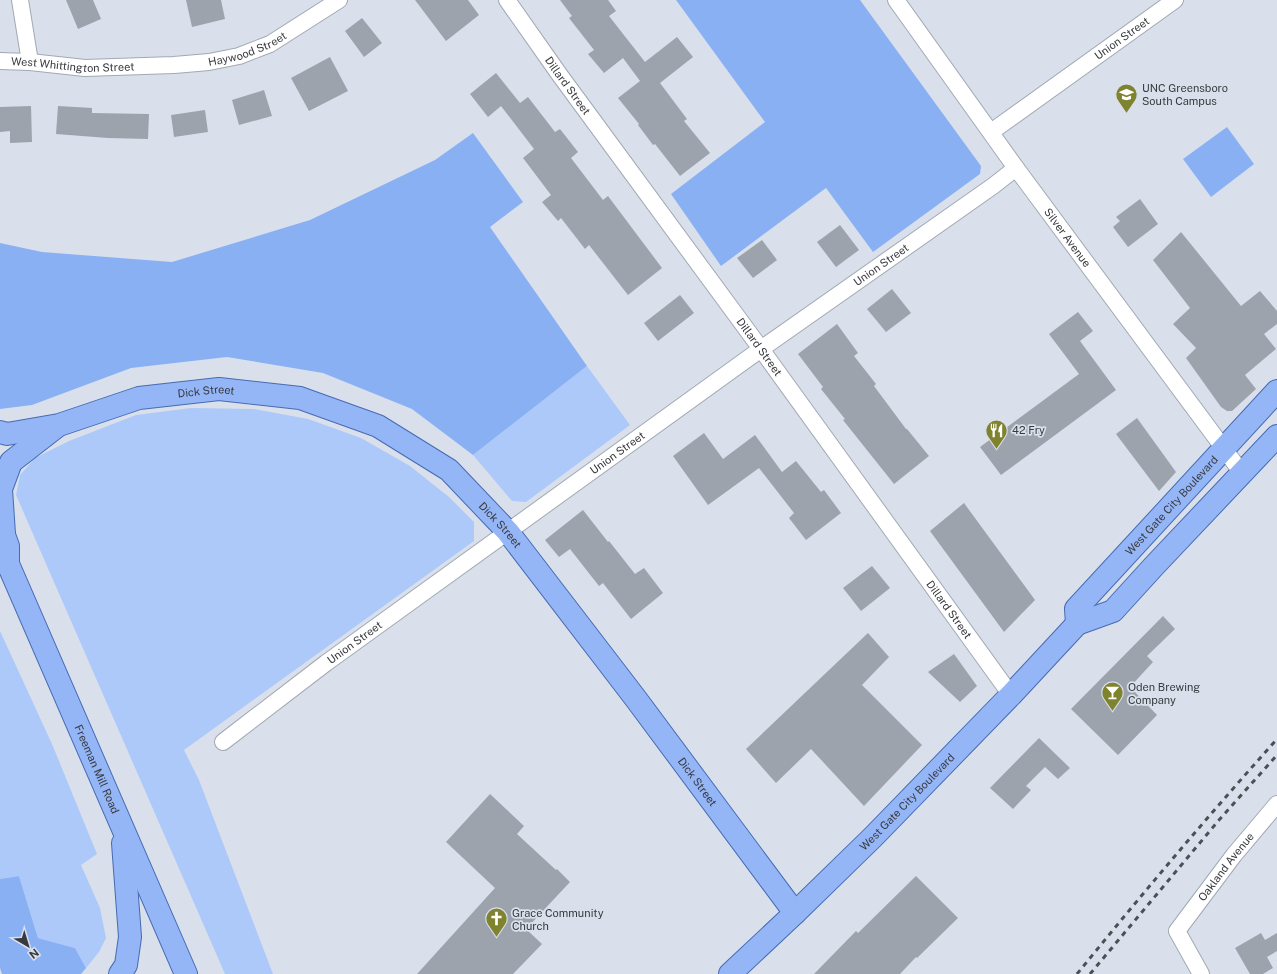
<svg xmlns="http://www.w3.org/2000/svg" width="1277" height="974" font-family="'Public Sans',sans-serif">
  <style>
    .green { fill: #adc9fa }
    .forest { fill: #8ab0f4 }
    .building { fill: #9ca3ad }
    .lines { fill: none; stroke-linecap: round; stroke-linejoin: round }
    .minor-casing { stroke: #a2a9b3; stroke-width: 18 }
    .primary-casing { stroke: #466bb3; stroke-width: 24 }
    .minor { stroke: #fff; stroke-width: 16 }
    .primary { stroke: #94b6f7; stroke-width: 22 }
    .rail { stroke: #4d4f55; stroke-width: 3; stroke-dasharray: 5 5; stroke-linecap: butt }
    .labels { text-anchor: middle; stroke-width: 3.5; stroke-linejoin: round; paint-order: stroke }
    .street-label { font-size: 11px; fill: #383a3f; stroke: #d9e0eb }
    .poi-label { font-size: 11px; fill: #383a3f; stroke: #d9e0eb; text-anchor: start }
  </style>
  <rect width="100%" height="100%" fill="#d9e0eb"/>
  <g class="green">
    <path d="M 587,366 L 630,425 L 526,502 L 512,501 L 473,455 Z"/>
    <path d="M 191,408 L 254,409 L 308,419 L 361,438 L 410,466 L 449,497 L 474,522 L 474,541 L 184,750 L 199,780 L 273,974 L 225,974 L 16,495 L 20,475 L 35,458 L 69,441 L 136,415 Z"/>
    <path d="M 0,631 L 52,744 L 97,854 L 81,865 L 100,908 L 106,938 L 99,952 L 86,968 L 75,948 L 38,938 L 19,876 L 0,879 Z"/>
  </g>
  <g class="forest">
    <path d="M 676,0 L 860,0 L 981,166 L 980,174 L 873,252 L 826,188 L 721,266 L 671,194 L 765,122 Z"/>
    <path d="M 1227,127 L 1254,164 L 1211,197 L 1183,159 Z"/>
    <path d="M 473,133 L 523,202 L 490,227 L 587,366 L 473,455 L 412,409 L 323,373 L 227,357 L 131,368 L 32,405 L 0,409 L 0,243 L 42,252 L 172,262 L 310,220 L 435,160 Z"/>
    <path d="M 19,876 L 38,938 L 75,948 L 86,968 L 81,974 L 2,974 L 0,968 L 0,879 Z"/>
  </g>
  <g class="building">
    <path d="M 66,0 L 93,0 L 101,19 L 78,29 Z"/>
    <path d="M 186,0 L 221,0 L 225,19 L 192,27 Z"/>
    <path d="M 415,0 L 468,0 L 479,15 L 446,41 Z"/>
    <path d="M 560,0 L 608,0 L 616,11 L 609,16 L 645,62 L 677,37 L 693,57 L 660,83 L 687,119 L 684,121 L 710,153 L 680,176 L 655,144 L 653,145 L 638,125 L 639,124 L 618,98 L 640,81 L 623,58 L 604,73 L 588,54 L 594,50 L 569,18 L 572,16 Z"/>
    <path d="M 362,18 L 382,43 L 364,57 L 345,31 Z"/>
    <path d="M 330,57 L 348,91 L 309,111 L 291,78 Z"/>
    <path d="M 496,73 L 520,103 L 528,97 L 555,132 L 560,129 L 578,152 L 571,158 L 603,200 L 608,196 L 662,268 L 628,295 L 589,245 L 585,249 L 561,218 L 558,221 L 542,202 L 551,195 L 523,158 L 534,149 L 501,106 L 488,117 L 470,94 Z"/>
    <path d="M 264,90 L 272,116 L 239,125 L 232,100 Z"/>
    <path d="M 31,106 L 32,142 L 10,143 L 10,131 L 0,132 L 0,107 Z"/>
    <path d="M 58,106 L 92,108 L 92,113 L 149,114 L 148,139 L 108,138 L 56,134 Z"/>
    <path d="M 205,110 L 208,132 L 174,137 L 171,115 Z"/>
    <path d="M 1140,199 L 1158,224 L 1128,247 L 1113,227 L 1120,221 L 1116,217 Z"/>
    <path d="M 840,225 L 859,250 L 836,267 L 817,242 Z"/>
    <path d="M 1181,232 L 1241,306 L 1260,291 L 1277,311 L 1277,324 L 1264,334 L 1276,349 L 1245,375 L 1256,389 L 1232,411 L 1227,411 L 1221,407 L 1186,358 L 1196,348 L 1173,324 L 1190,308 L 1153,260 Z"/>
    <path d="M 762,240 L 777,260 L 753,278 L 737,258 Z"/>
    <path d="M 892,289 L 911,313 L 886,332 L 867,309 Z"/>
    <path d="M 680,295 L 694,313 L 658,341 L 644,323 Z"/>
    <path d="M 1078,312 L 1093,331 L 1080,341 L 1116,390 L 1001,475 L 980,447 L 1079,374 L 1049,334 Z"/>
    <path d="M 837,324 L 858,353 L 854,356 L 876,384 L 874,386 L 906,429 L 907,429 L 929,456 L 894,484 L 843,420 L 845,419 L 821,389 L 823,387 L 798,354 Z"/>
    <path d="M 1137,418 L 1176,472 L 1159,491 L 1116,434 Z"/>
    <path d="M 704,433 L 723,459 L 755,435 L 782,472 L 796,461 L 821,492 L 824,490 L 841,513 L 806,540 L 789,518 L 794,513 L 759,468 L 708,505 L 673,456 Z"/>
    <path d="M 964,503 L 1035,600 L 1004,632 L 930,531 Z"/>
    <path d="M 583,510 L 608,542 L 609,541 L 635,574 L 644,568 L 663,593 L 631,619 L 603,583 L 599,586 L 570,549 L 559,557 L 545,540 Z"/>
    <path d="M 872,566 L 890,588 L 861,611 L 843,588 Z"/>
    <path d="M 1163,616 L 1175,629 L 1147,656 L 1153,662 L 1130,687 L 1157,715 L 1118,755 L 1071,709 Z"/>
    <path d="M 868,633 L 889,657 L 862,685 L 922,745 L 864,806 L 811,749 L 776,783 L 746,749 Z"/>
    <path d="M 954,654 L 977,686 L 960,702 L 928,672 Z"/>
    <path d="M 1039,738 L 1070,768 L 1058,779 L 1045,767 L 1026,786 L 1031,790 L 1013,809 L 990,788 Z"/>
    <path d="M 490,794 L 524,826 L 517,834 L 556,870 L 557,869 L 570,882 L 526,929 L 542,944 L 513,974 L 417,974 L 495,888 L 446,842 Z"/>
    <path d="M 916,876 L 958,918 L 917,958 L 916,957 L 900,974 L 814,974 L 856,931 L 858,933 Z"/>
    <path d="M 1261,933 L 1265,940 L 1277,933 L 1277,951 L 1267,957 L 1273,968 L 1263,974 L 1250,974 L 1235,948 Z"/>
  </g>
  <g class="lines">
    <defs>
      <g id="minor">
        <path d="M 20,0 L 30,62"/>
        <path id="s1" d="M 507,0 L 559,74 L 761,349 L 1011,695"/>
        <path id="s2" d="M 896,0 L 1016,168 L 1242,473"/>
        <path id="s3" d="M 0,61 L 30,62 L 85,68 L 174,65 L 209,62 L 239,56 L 270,44 L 339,0"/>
        <path id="s4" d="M 991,132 L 1175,0"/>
        <path id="s5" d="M 223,742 L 326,663 L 416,598 L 761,349 L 993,186 L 1016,168"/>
        <path id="s6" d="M 1201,974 L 1177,931 L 1234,855 L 1277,804"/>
      </g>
      <g id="primary">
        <path id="s7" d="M 0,432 L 7,434 L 59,425 L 139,398 L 219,389 L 300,398 L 378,426 L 449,470 L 508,532 L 636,699 L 795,913"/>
        <path id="s8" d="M 0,524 L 8,546 L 8,564 L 186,974"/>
        <path d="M 4,534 L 1,489 L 11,462 L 56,427"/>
        <path id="s9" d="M 1077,624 L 1076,609 L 1277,391"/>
        <path d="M 120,974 L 126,965 L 130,937 L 123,843"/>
        <path id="s10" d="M 730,974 L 795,913 L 873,837 L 1011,695 L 1077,624 L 1113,611 L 1154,566 L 1277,436"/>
      </g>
    </defs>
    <use href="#minor" class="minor-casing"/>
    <use href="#primary" class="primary-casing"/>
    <use href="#minor" class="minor"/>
    <use href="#primary" class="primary"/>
    <g class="rail">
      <path d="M 1077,974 C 1142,894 1208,816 1277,739"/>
      <path d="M 1090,974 L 1219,820 L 1277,755"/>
    </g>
  </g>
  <defs>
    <symbol id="university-pin" viewBox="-11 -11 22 30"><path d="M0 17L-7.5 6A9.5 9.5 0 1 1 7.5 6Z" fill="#7f832d" stroke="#d9e0eb"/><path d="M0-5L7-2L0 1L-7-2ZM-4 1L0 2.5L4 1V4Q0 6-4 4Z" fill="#fff"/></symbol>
    <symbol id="restaurant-pin" viewBox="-11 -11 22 30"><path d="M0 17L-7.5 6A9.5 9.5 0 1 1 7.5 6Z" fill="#7f832d" stroke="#d9e0eb"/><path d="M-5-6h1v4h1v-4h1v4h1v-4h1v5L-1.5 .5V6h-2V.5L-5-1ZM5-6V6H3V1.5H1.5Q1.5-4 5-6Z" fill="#fff"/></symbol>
    <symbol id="bar-pin" viewBox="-11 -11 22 30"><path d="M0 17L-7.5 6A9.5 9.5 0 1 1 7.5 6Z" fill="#7f832d" stroke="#d9e0eb"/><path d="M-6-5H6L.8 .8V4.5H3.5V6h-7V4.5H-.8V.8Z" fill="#fff"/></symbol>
    <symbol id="church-pin" viewBox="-11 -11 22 30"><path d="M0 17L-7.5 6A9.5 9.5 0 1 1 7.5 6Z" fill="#7f832d" stroke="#d9e0eb"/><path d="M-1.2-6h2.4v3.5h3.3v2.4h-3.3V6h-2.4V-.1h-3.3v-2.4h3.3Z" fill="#fff"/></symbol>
  </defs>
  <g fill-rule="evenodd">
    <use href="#university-pin" x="1114" y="82" width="25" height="34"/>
    <use href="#restaurant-pin" x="984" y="418" width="25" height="34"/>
    <use href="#bar-pin" x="1100" y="680" width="25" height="34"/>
    <use href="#church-pin" x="484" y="906" width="25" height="34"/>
  </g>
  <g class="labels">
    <g class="street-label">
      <text dy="4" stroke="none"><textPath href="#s4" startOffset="161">Union Street</textPath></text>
      <text dy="4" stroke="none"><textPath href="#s3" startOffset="250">Haywood Street</textPath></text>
      <text dy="4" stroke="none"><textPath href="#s3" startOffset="73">West Whittington Street</textPath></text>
      <text dy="4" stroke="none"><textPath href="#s1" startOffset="105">Dillard Street</textPath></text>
      <text dy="4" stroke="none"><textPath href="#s2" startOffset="293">Silver Avenue</textPath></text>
      <text dy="4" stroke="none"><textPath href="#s5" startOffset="813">Union Street</textPath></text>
      <text dy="4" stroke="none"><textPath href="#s1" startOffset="429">Dillard Street</textPath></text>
      <text dy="4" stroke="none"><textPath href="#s7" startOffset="212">Dick Street</textPath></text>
      <text dy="4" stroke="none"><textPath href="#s5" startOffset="489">Union Street</textPath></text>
      <text dy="4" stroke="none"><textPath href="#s9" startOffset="156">West Gate City Boulevard</textPath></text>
      <text dy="4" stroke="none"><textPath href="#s7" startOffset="548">Dick Street</textPath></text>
      <text dy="4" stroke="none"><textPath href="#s1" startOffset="753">Dillard Street</textPath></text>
      <text dy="4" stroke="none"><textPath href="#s5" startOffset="165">Union Street</textPath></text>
      <text dy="4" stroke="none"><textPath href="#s8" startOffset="265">Freeman Mill Road</textPath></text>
      <text dy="4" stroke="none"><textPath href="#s7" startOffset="872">Dick Street</textPath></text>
      <text dy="4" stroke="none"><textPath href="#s10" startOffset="247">West Gate City Boulevard</textPath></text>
      <text dy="4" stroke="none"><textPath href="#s6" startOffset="130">Oakland Avenue</textPath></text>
    </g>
    <g class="poi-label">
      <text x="1142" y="92">UNC Greensboro<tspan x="1142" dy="13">South Campus</tspan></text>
      <text x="1012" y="434">42 Fry</text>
      <text x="1128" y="691">Oden Brewing<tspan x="1128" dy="13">Company</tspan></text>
      <text x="512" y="917">Grace Community<tspan x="512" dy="13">Church</tspan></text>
    </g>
  </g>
  <g transform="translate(28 946) rotate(142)" stroke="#d9e0eb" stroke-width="3" paint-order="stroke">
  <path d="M0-3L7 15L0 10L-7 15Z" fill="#383a3f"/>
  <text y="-6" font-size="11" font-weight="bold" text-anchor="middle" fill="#383a3f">N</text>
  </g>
</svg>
